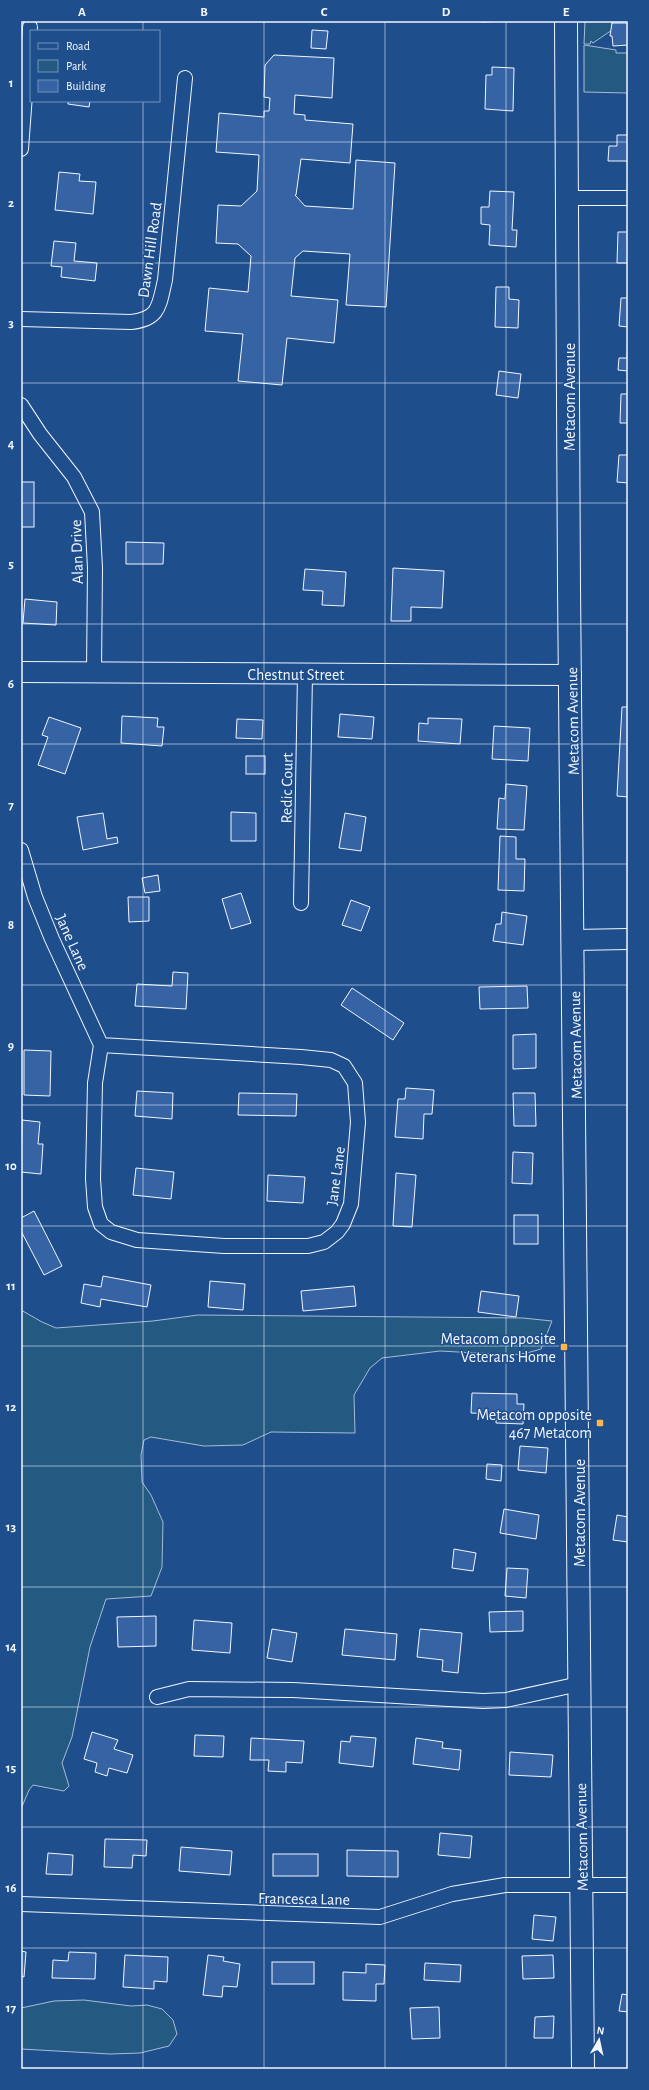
<svg xmlns="http://www.w3.org/2000/svg" width="649" height="2090" font-family="'Alegreya Sans',sans-serif">
  <style>
    .green { fill: #245a82; stroke: #a8bbd7 }
    .building { fill: #3563a3; stroke: #f2f6ff }
    .lines { fill: none; stroke-linecap: round; stroke-linejoin: round }
    .street-casing { stroke: #f2f6ff; stroke-width: 16 }
    .secondary-casing { stroke: #f2f6ff; stroke-width: 22 }
    .primary-casing { stroke: #f2f6ff; stroke-width: 24 }
    .street { stroke: #1f4e8c; stroke-width: 14 }
    .secondary { stroke: #1f4e8c; stroke-width: 20 }
    .primary { stroke: #1f4e8c; stroke-width: 22 }
    .grid { fill: none; stroke: #f2f6ff; stroke-width: 1; stroke-opacity: 0.55 }
    .poi-dot { fill: #ffb74d; stroke: #1f4e8c; stroke-width: 1.5 }
    .labels { text-anchor: middle; stroke-width: 3; stroke-linejoin: round; paint-order: stroke }
    .street-label { font-size: 16px; fill: #f2f6ff; stroke: #1f4e8c }
    .poi-label { font-size: 16px; fill: #f2f6ff; stroke: #1f4e8c; text-anchor: end }
    .neatline { fill: none; stroke: #f2f6ff; stroke-width: 1.5 }
    .grid-label { font-size: 13px; text-anchor: middle; font-weight: bold; fill: #f2f6ff }
  </style>
  <rect width="100%" height="100%" fill="#1f4e8c"/>
  <g class="green">
    <path d="M 585,21 L 612,21 L 612,30 L 593,43 L 591,41 L 590,44 L 584,44 Z"/>
    <path d="M 584,45 L 616,50 L 616,53 L 628,53 L 628,93 L 584,92 Z"/>
    <path d="M 21,1310 L 42,1322 L 56,1328 L 153,1321 L 198,1315 L 523,1318 L 552,1321 L 541,1349 L 527,1353 L 513,1355 L 440,1351 L 382,1358 L 370,1368 L 354,1395 L 355,1433 L 271,1432 L 243,1445 L 204,1446 L 151,1437 L 144,1440 L 141,1455 L 142,1482 L 151,1495 L 163,1522 L 162,1567 L 151,1596 L 106,1599 L 90,1647 L 72,1737 L 62,1763 L 69,1786 L 64,1791 L 33,1785 L 29,1790 L 21,1809 Z"/>
    <path d="M 84,2000 L 131,2006 L 147,2005 L 162,2009 L 173,2020 L 177,2034 L 169,2046 L 140,2053 L 110,2054 L 21,2049 L 21,2008 L 54,2001 Z"/>
  </g>
  <g class="building">
    <path d="M 481,21 L 508,21 L 481,22 Z"/>
    <path d="M 612,23 L 628,23 L 628,45 L 613,46 L 612,36 L 610,36 Z"/>
    <path d="M 312,30 L 328,31 L 326,49 L 311,48 Z"/>
    <path d="M 274,55 L 334,58 L 332,98 L 295,95 L 294,114 L 305,115 L 305,120 L 353,124 L 350,163 L 301,159 L 296,195 L 295,195 L 305,206 L 353,209 L 356,160 L 395,163 L 386,307 L 346,305 L 350,254 L 303,251 L 295,258 L 291,296 L 338,300 L 334,343 L 287,338 L 282,385 L 238,381 L 243,334 L 205,331 L 209,288 L 248,292 L 251,256 L 238,244 L 216,243 L 218,205 L 241,206 L 257,191 L 259,155 L 216,152 L 219,113 L 264,117 L 264,111 L 269,111 L 270,98 L 264,97 L 265,65 Z"/>
    <path d="M 492,67 L 514,68 L 513,111 L 485,109 L 486,75 L 492,75 Z"/>
    <path d="M 68,101 L 90,101 L 89,107 L 68,104 Z"/>
    <path d="M 617,135 L 628,135 L 628,161 L 608,161 L 609,146 L 617,146 Z"/>
    <path d="M 59,172 L 80,174 L 79,181 L 96,182 L 93,214 L 55,210 Z"/>
    <path d="M 490,191 L 514,192 L 512,230 L 517,230 L 516,247 L 489,245 L 490,225 L 481,224 L 481,207 L 489,207 Z"/>
    <path d="M 618,232 L 628,232 L 628,263 L 617,263 Z"/>
    <path d="M 54,241 L 76,243 L 74,261 L 97,263 L 95,281 L 61,277 L 62,267 L 51,266 Z"/>
    <path d="M 496,287 L 509,287 L 509,299 L 519,300 L 518,328 L 495,327 Z"/>
    <path d="M 621,298 L 628,298 L 628,327 L 619,326 Z"/>
    <path d="M 628,343 L 628,371 L 618,370 L 619,358 L 627,358 Z"/>
    <path d="M 499,371 L 521,374 L 518,398 L 496,395 Z"/>
    <path d="M 621,394 L 628,394 L 628,423 L 620,423 Z"/>
    <path d="M 619,455 L 628,455 L 628,483 L 617,482 Z"/>
    <rect x="21" y="482" width="13" height="45"/>
    <path d="M 126,542 L 164,543 L 163,564 L 126,564 Z"/>
    <path d="M 393,568 L 444,571 L 442,608 L 411,607 L 411,621 L 391,621 Z"/>
    <path d="M 305,569 L 346,572 L 344,606 L 322,605 L 323,591 L 303,590 Z"/>
    <path d="M 25,599 L 57,602 L 56,625 L 23,623 Z"/>
    <path d="M 622,707 L 628,707 L 628,797 L 617,796 Z"/>
    <path d="M 340,714 L 374,717 L 372,739 L 338,737 Z"/>
    <path d="M 122,716 L 158,718 L 157,727 L 164,727 L 162,746 L 121,743 Z"/>
    <path d="M 49,717 L 81,728 L 65,774 L 38,765 L 48,737 L 42,735 Z"/>
    <path d="M 428,718 L 462,719 L 460,744 L 418,741 L 419,723 L 428,724 Z"/>
    <path d="M 237,719 L 263,720 L 262,739 L 236,738 Z"/>
    <path d="M 494,726 L 530,728 L 528,761 L 492,759 Z"/>
    <rect x="246" y="756" width="19" height="18"/>
    <path d="M 506,784 L 527,786 L 524,830 L 497,829 L 499,798 L 505,799 Z"/>
    <path d="M 231,812 L 256,813 L 256,841 L 231,841 Z"/>
    <path d="M 103,813 L 107,839 L 117,837 L 118,843 L 83,850 L 77,817 Z"/>
    <path d="M 345,813 L 366,817 L 361,851 L 339,848 Z"/>
    <path d="M 500,836 L 516,837 L 516,859 L 525,859 L 524,891 L 498,890 Z"/>
    <path d="M 158,875 L 160,891 L 145,893 L 142,878 Z"/>
    <path d="M 241,893 L 251,923 L 231,929 L 222,899 Z"/>
    <path d="M 128,897 L 149,897 L 149,921 L 129,922 Z"/>
    <path d="M 351,900 L 370,907 L 361,931 L 342,925 Z"/>
    <path d="M 502,912 L 527,916 L 523,945 L 493,941 L 496,924 L 501,924 Z"/>
    <path d="M 173,972 L 188,973 L 186,1009 L 135,1006 L 137,984 L 172,986 Z"/>
    <path d="M 527,986 L 528,1008 L 480,1009 L 479,987 Z"/>
    <path d="M 352,988 L 404,1023 L 393,1040 L 341,1005 Z"/>
    <path d="M 536,1034 L 536,1068 L 513,1069 L 513,1035 Z"/>
    <path d="M 24,1050 L 51,1051 L 50,1096 L 24,1095 Z"/>
    <path d="M 406,1088 L 434,1090 L 432,1114 L 424,1114 L 423,1139 L 395,1137 L 398,1099 L 405,1099 Z"/>
    <path d="M 137,1091 L 173,1093 L 172,1119 L 135,1116 Z"/>
    <path d="M 239,1093 L 297,1094 L 296,1116 L 238,1115 Z"/>
    <path d="M 513,1093 L 535,1093 L 536,1126 L 514,1126 Z"/>
    <path d="M 22,1120 L 40,1122 L 38,1144 L 43,1144 L 41,1174 L 21,1172 Z"/>
    <path d="M 513,1152 L 533,1153 L 532,1184 L 512,1183 Z"/>
    <path d="M 136,1168 L 174,1172 L 171,1199 L 133,1195 Z"/>
    <path d="M 396,1173 L 416,1175 L 412,1227 L 393,1226 Z"/>
    <path d="M 268,1175 L 305,1177 L 303,1203 L 267,1201 Z"/>
    <path d="M 34,1211 L 62,1266 L 44,1275 L 21,1231 L 21,1218 Z"/>
    <rect x="514" y="1215" width="24" height="29"/>
    <path d="M 103,1276 L 151,1285 L 147,1307 L 101,1299 L 100,1307 L 81,1303 L 84,1284 L 101,1287 Z"/>
    <path d="M 210,1281 L 245,1284 L 243,1310 L 208,1307 Z"/>
    <path d="M 354,1286 L 356,1306 L 303,1311 L 301,1291 Z"/>
    <path d="M 481,1291 L 519,1296 L 516,1317 L 478,1312 Z"/>
    <path d="M 472,1393 L 517,1394 L 517,1404 L 524,1404 L 523,1424 L 496,1423 L 496,1414 L 471,1413 Z"/>
    <path d="M 520,1446 L 548,1448 L 546,1473 L 518,1470 Z"/>
    <path d="M 487,1464 L 502,1465 L 501,1481 L 486,1479 Z"/>
    <path d="M 504,1509 L 539,1515 L 536,1539 L 500,1533 Z"/>
    <path d="M 617,1515 L 628,1517 L 628,1542 L 613,1540 Z"/>
    <path d="M 454,1549 L 476,1553 L 473,1571 L 452,1568 Z"/>
    <path d="M 507,1568 L 528,1569 L 526,1598 L 505,1596 Z"/>
    <path d="M 523,1611 L 523,1631 L 490,1632 L 489,1612 Z"/>
    <path d="M 156,1616 L 156,1646 L 118,1647 L 117,1617 Z"/>
    <path d="M 194,1620 L 232,1623 L 230,1653 L 192,1650 Z"/>
    <path d="M 272,1629 L 297,1633 L 292,1662 L 267,1658 Z"/>
    <path d="M 345,1629 L 397,1634 L 395,1660 L 342,1655 Z"/>
    <path d="M 420,1629 L 462,1633 L 458,1673 L 442,1671 L 443,1660 L 417,1657 Z"/>
    <path d="M 92,1732 L 118,1740 L 114,1749 L 133,1755 L 127,1773 L 109,1768 L 107,1776 L 95,1772 L 97,1763 L 84,1759 Z"/>
    <path d="M 195,1735 L 224,1736 L 223,1757 L 194,1756 Z"/>
    <path d="M 351,1736 L 376,1738 L 373,1767 L 339,1763 L 341,1741 L 350,1742 Z"/>
    <path d="M 251,1738 L 304,1741 L 302,1763 L 286,1762 L 286,1772 L 268,1771 L 269,1760 L 250,1760 Z"/>
    <path d="M 416,1738 L 443,1742 L 442,1748 L 461,1750 L 459,1770 L 413,1764 Z"/>
    <path d="M 510,1752 L 553,1755 L 551,1777 L 509,1775 Z"/>
    <path d="M 440,1833 L 472,1836 L 470,1858 L 438,1855 Z"/>
    <path d="M 105,1839 L 147,1840 L 146,1856 L 133,1855 L 132,1868 L 104,1867 Z"/>
    <path d="M 181,1847 L 232,1851 L 230,1875 L 179,1871 Z"/>
    <path d="M 347,1850 L 398,1851 L 398,1877 L 347,1876 Z"/>
    <path d="M 48,1853 L 73,1855 L 72,1875 L 46,1874 Z"/>
    <rect x="273" y="1854" width="45" height="22"/>
    <path d="M 534,1915 L 556,1917 L 553,1941 L 532,1939 Z"/>
    <path d="M 21,1951 L 26,1952 L 24,1977 L 21,1976 Z"/>
    <path d="M 69,1952 L 96,1953 L 95,1979 L 52,1978 L 53,1960 L 68,1961 Z"/>
    <path d="M 125,1955 L 168,1957 L 167,1982 L 154,1981 L 154,1989 L 123,1987 Z"/>
    <path d="M 208,1955 L 224,1957 L 223,1961 L 240,1964 L 237,1987 L 223,1986 L 222,1997 L 203,1995 Z"/>
    <path d="M 553,1955 L 554,1978 L 523,1979 L 522,1956 Z"/>
    <rect x="272" y="1962" width="42" height="22"/>
    <path d="M 425,1963 L 461,1965 L 460,1982 L 424,1980 Z"/>
    <path d="M 366,1964 L 385,1965 L 384,1984 L 376,1984 L 376,2001 L 343,2000 L 343,1972 L 366,1973 Z"/>
    <path d="M 622,1994 L 628,1995 L 628,2012 L 619,2011 Z"/>
    <path d="M 439,2007 L 440,2038 L 412,2039 L 410,2008 Z"/>
    <path d="M 554,2016 L 553,2038 L 534,2038 L 535,2017 Z"/>
  </g>
  <g class="lines">
    <defs>
      <g id="street">
        <path d="M 21,149 L 30,27"/>
        <path d="M 568,198 L 628,198"/>
        <path d="M 21,319 L 131,322 C 160,319 159,305 165,280 L 185,78"/>
        <path d="M 21,405 L 40,434 L 74,477 L 92,512 L 95,568 L 94,673"/>
        <path d="M 21,850 L 35,897 L 52,939 L 101,1045 L 95,1083 L 93,1179 L 95,1207 L 101,1224 L 111,1232 L 137,1240 L 224,1246 L 308,1246 L 324,1242 L 337,1232 L 343,1224 L 351,1204 L 358,1122 L 355,1083 L 344,1066 L 331,1060 L 301,1057 L 101,1045"/>
        <path d="M 301,903 L 305,674"/>
        <path d="M 157,1697 L 189,1689 L 293,1690 L 483,1701 L 506,1700 L 579,1684"/>
        <path d="M 21,1904 L 380,1917 L 452,1894 L 505,1885 L 628,1885"/>
      </g>
      <g id="secondary">
        <path d="M 21,672 L 571,675"/>
        <path d="M 574,940 L 628,939"/>
      </g>
      <path id="primary" d="M 566,21 C 568,210 567,398 569,587 C 576,1081 580,1575 583,2069"/>
    </defs>
    <use href="#street" class="street-casing"/>
    <use href="#secondary" class="secondary-casing"/>
    <use href="#primary" class="primary-casing"/>
    <use href="#street" class="street"/>
    <use href="#secondary" class="secondary"/>
    <use href="#primary" class="primary"/>
  </g>
  <path class="grid" d="M 143,21 L 143,31M 264,21 L 264,2069M 385,21 L 385,2069M 506,21 L 506,2069M 143,101 L 143,2069M 21,142 L 628,142M 21,263 L 628,263M 21,383 L 628,383M 21,503 L 628,503M 21,624 L 628,624M 21,744 L 628,744M 21,864 L 628,864M 21,985 L 628,985M 21,1105 L 628,1105M 21,1226 L 628,1226M 21,1346 L 628,1346M 21,1466 L 628,1466M 21,1587 L 628,1587M 21,1707 L 628,1707M 21,1827 L 628,1827M 21,1948 L 628,1948"/>
  <g class="poi-dot">
    <rect x="560" y="1343" width="8" height="8" rx="2"/>
    <rect x="596" y="1419" width="8" height="8" rx="2"/>
  </g>
  <g class="labels">
    <g class="street-label">
      <text transform="translate(149 250) rotate(-82)" y="6">Dawn Hill Road</text>
      <text transform="translate(569 397) rotate(-90)" y="6">Metacom Avenue</text>
      <text transform="translate(76 552) rotate(-92)" y="6">Alan Drive</text>
      <text x="296" y="680">Chestnut Street</text>
      <text transform="translate(572 721) rotate(-91)" y="6">Metacom Avenue</text>
      <text transform="translate(286 788) rotate(-89)" y="6">Redic Court</text>
      <text transform="translate(73 942) rotate(66)" y="6">Jane Lane</text>
      <text transform="translate(575 1045) rotate(-91)" y="6">Metacom Avenue</text>
      <text transform="translate(335 1176) rotate(-82)" y="6">Jane Lane</text>
      <text transform="translate(579 1513) rotate(-90)" y="6">Metacom Avenue</text>
      <text transform="translate(581 1837) rotate(-91)" y="6">Metacom Avenue</text>
      <text transform="translate(304 1898) rotate(1)" y="6">Francesca Lane</text>
    </g>
    <g class="poi-label">
      <text x="556" y="1344">Metacom opposite<tspan x="556" dy="18">Veterans Home</tspan></text>
      <text x="592" y="1420">Metacom opposite<tspan x="592" dy="18">467 Metacom</tspan></text>
    </g>
  </g>
  <rect width="649" height="2090" fill="none" stroke="#1f4e8c" stroke-width="44"/>
  <rect x="30" y="30" width="130" height="72" fill="#1f4e8c" stroke="#7391ba"/>
  <rect x="38" y="43" width="20" height="6" fill="#1f4e8c" stroke="#7391ba"/>
  <text x="66" y="50" font-size="12" fill="#f2f6ff">Road</text>
  <rect x="38" y="60" width="20" height="12" fill="#245a82" stroke="#7391ba"/>
  <text x="66" y="70" font-size="12" fill="#f2f6ff">Park</text>
  <rect x="38" y="80" width="20" height="12" fill="#3563a3" stroke="#7391ba"/>
  <text x="66" y="90" font-size="12" fill="#f2f6ff">Building</text>
  <g transform="translate(599 2040) rotate(9)" stroke="#1f4e8c" stroke-width="3" paint-order="stroke">
  <path d="M0-3L7 15L0 10L-7 15Z" fill="#f2f6ff"/>
  <text y="-6" font-size="11" font-weight="bold" text-anchor="middle" fill="#f2f6ff">N</text>
  </g>
  <rect x="22" y="22" width="605" height="2046" class="neatline"/>
  <g class="grid-label">
    <text x="82" y="16">A</text>
    <text x="204" y="16">B</text>
    <text x="324" y="16">C</text>
    <text x="446" y="16">D</text>
    <text x="566" y="16">E</text>
    <text x="11" y="87">1</text>
    <text x="11" y="207">2</text>
    <text x="11" y="327">3</text>
    <text x="11" y="448">4</text>
    <text x="11" y="568">5</text>
    <text x="11" y="688">6</text>
    <text x="11" y="809">7</text>
    <text x="11" y="929">8</text>
    <text x="11" y="1050">9</text>
    <text x="11" y="1170">10</text>
    <text x="11" y="1290">11</text>
    <text x="11" y="1411">12</text>
    <text x="11" y="1531">13</text>
    <text x="11" y="1651">14</text>
    <text x="11" y="1772">15</text>
    <text x="11" y="1892">16</text>
    <text x="11" y="2012">17</text>
  </g>
</svg>
